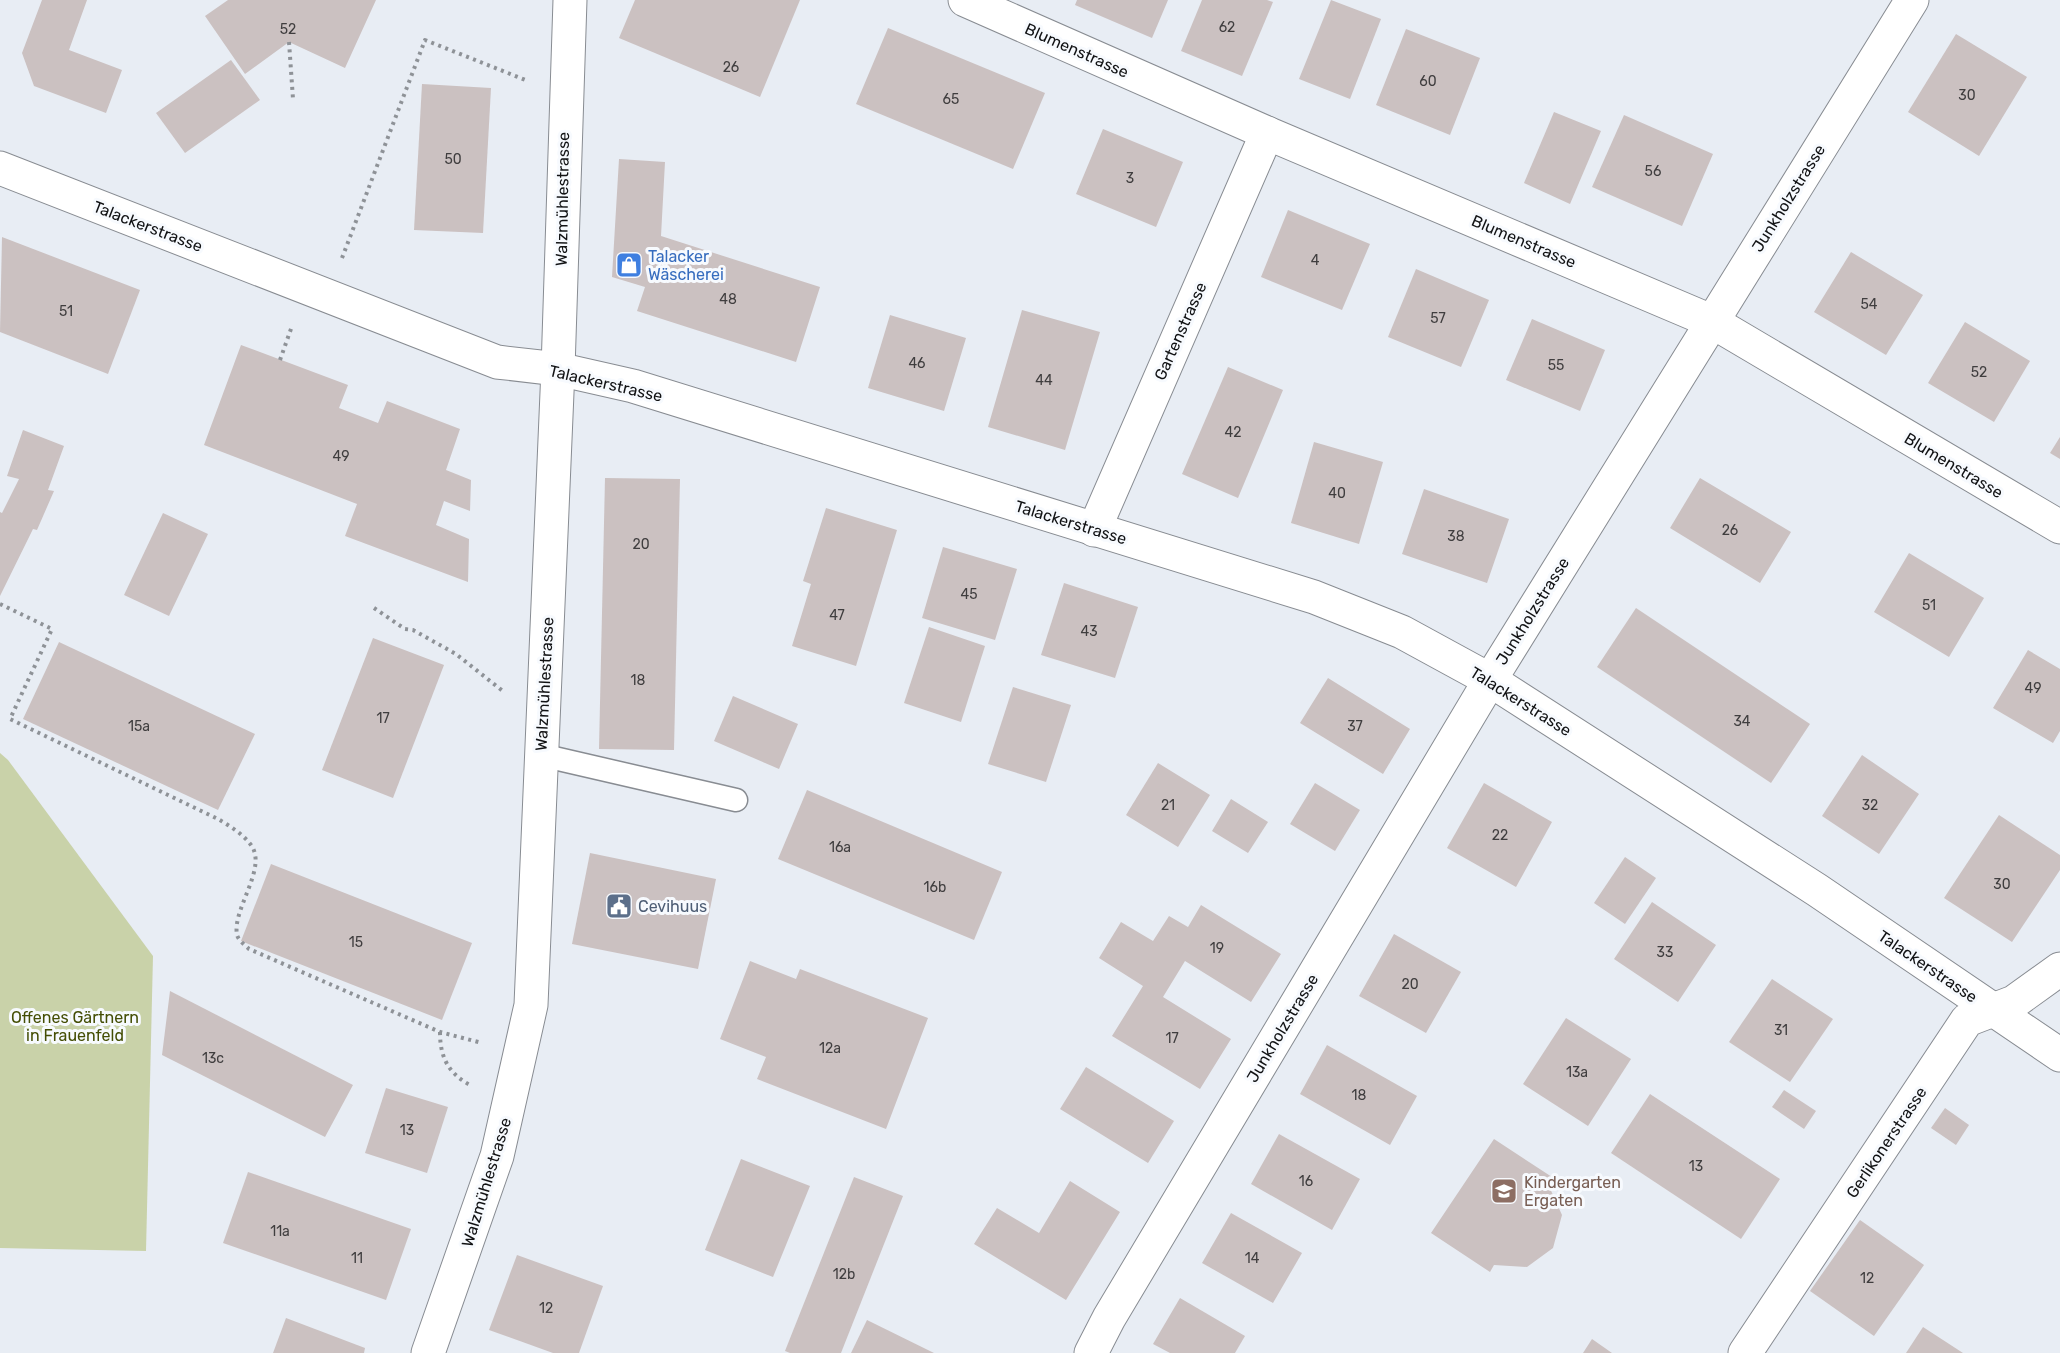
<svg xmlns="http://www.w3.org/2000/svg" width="2060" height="1353" font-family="Rubik,sans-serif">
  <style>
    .green { fill: #c9d2a9 }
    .building { fill: #cbc1c1 }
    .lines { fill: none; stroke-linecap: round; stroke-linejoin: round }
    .service-casing { stroke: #888c92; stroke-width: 25 }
    .minor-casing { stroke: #888c92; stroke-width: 35 }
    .tertiary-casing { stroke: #888c92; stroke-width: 35 }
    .path { stroke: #8e9297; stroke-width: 4; stroke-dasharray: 3 4.5; stroke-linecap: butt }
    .service { stroke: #fff; stroke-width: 22 }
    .minor { stroke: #fff; stroke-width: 33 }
    .tertiary { stroke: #fff; stroke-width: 33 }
    .labels { text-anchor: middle; stroke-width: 6; stroke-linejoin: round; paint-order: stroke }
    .number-label { font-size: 14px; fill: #403e3f }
    .street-label { font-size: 16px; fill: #111214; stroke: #f7fafe }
    .shop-label { font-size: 16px; fill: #366cbe; stroke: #f7fafe; text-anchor: start }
    .service-label { font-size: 16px; fill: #4e5e75; stroke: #f7fafe; text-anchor: start }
    .park-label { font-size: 16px; fill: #444e05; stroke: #f7fafe }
    .education-label { font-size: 16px; fill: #785e54; stroke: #f7fafe; text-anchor: start }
  </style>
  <rect width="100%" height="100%" fill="#e8edf4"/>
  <path class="green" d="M 0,753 L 8,760 L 153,956 L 146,1251 L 0,1248 Z"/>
  <g class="building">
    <path d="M 42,0 L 87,0 L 69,50 L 122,70 L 106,113 L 34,86 L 22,53 Z"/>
    <path d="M 228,0 L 376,0 L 345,68 L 289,42 L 245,74 L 205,16 Z"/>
    <path d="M 635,0 L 800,0 L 760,97 L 619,38 Z"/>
    <path d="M 1077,0 L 1168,0 L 1152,38 L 1075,5 Z"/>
    <path d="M 1202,0 L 1267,0 L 1273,2 L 1242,76 L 1181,51 Z"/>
    <path d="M 1331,0 L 1381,19 L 1350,99 L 1299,79 Z"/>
    <path d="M 888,28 L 1045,93 L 1013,169 L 856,104 Z"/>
    <path d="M 1406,29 L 1480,58 L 1450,135 L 1376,105 Z"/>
    <path d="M 1956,34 L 2027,77 L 1979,156 L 1908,112 Z"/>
    <path d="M 231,60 L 260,100 L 185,153 L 156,113 Z"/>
    <path d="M 422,84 L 491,88 L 483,233 L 414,230 Z"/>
    <path d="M 1554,112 L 1601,131 L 1570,204 L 1524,183 Z"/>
    <path d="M 1624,115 L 1713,154 L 1682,226 L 1592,187 Z"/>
    <path d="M 1103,129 L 1183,162 L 1156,227 L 1076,194 Z"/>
    <path d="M 619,159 L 665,162 L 661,236 L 820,287 L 796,362 L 637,311 L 645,287 L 612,277 Z"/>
    <path d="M 1288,210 L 1370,244 L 1342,310 L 1261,277 Z"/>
    <path d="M 2,237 L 140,290 L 108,374 L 0,332 Z"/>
    <path d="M 1851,252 L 1923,295 L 1886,355 L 1814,312 Z"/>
    <path d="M 1416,269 L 1489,300 L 1461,367 L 1388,337 Z"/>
    <path d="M 1022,310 L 1100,332 L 1065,450 L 988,427 Z"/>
    <path d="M 890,315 L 966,338 L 944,411 L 868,388 Z"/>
    <path d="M 1532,319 L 1605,350 L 1580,411 L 1506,380 Z"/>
    <path d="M 1965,322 L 2030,361 L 1994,422 L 1928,383 Z"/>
    <path d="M 241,345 L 348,385 L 339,408 L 378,423 L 387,401 L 460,429 L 446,470 L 471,480 L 470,511 L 444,501 L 436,525 L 469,539 L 468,582 L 345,536 L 357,504 L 204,445 Z"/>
    <path d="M 1228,367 L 1283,390 L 1238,498 L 1182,474 Z"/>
    <path d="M 23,430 L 64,446 L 48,490 L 54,491 L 37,530 L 33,529 L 0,596 L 0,512 L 2,513 L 19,479 L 7,476 Z"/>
    <path d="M 2060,437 L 2060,459 L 2050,453 Z"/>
    <path d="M 1314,442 L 1383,462 L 1359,544 L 1291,523 Z"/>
    <path d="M 605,478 L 680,479 L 674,750 L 599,749 Z"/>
    <path d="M 1700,478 L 1791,532 L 1760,583 L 1670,528 Z"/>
    <path d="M 1424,489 L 1509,519 L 1487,583 L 1402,554 Z"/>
    <path d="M 826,508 L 897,530 L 856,666 L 792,646 L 811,584 L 803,581 Z"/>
    <path d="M 163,513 L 208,534 L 169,616 L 124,595 Z"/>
    <path d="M 943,547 L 1017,569 L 995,640 L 922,618 Z"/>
    <path d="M 1909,553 L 1984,598 L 1949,657 L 1874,612 Z"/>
    <path d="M 1064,583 L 1138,607 L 1115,678 L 1041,655 Z"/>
    <path d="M 1636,608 L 1810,724 L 1771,783 L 1597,667 Z"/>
    <path d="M 929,627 L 985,646 L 961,722 L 904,703 Z"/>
    <path d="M 373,638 L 444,665 L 393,798 L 322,770 Z"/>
    <path d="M 59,642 L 255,734 L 218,810 L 23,719 Z"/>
    <path d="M 2028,650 L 2060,669 L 2060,731 L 2053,743 L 1993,708 Z"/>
    <path d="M 1328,678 L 1410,729 L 1383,774 L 1300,723 Z"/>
    <path d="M 1013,687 L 1071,705 L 1046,782 L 988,764 Z"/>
    <path d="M 733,696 L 798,724 L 779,769 L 714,741 Z"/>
    <path d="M 1862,755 L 1919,794 L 1879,854 L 1822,816 Z"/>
    <path d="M 1158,763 L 1210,795 L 1178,847 L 1126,815 Z"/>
    <path d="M 1315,783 L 1360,810 L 1335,851 L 1290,824 Z"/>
    <path d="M 1484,783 L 1552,822 L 1516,887 L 1447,848 Z"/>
    <path d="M 807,790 L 1002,872 L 974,940 L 778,859 Z"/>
    <path d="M 1231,799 L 1268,822 L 1248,853 L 1212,831 Z"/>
    <path d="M 1999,815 L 2060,855 L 2060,870 L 2012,942 L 1944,898 Z"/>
    <path d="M 590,853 L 716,879 L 698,969 L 572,944 Z"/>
    <path d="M 1625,857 L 1656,878 L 1625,924 L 1594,903 Z"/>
    <path d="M 271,864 L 472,943 L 442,1020 L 241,941 Z"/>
    <path d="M 1652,902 L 1716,945 L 1678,1002 L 1614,959 Z"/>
    <path d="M 1201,905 L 1281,954 L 1251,1002 L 1185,961 L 1163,997 L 1231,1039 L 1200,1089 L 1112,1036 L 1143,986 L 1099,958 L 1121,922 L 1153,941 L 1169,916 L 1188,927 Z"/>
    <path d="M 1394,934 L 1461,972 L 1426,1033 L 1359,996 Z"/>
    <path d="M 750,961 L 796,979 L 800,969 L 928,1018 L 886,1129 L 757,1079 L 766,1057 L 720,1039 Z"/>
    <path d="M 1772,979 L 1833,1019 L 1790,1082 L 1729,1042 Z"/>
    <path d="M 170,991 L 353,1085 L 325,1137 L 162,1055 Z"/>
    <path d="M 1566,1018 L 1631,1059 L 1588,1126 L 1523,1084 Z"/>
    <path d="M 1327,1045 L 1417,1096 L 1390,1145 L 1300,1094 Z"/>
    <path d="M 1086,1067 L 1174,1121 L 1148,1163 L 1060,1109 Z"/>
    <path d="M 386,1088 L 448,1107 L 427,1173 L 365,1153 Z"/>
    <path d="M 1784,1090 L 1816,1111 L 1804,1129 L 1772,1107 Z"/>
    <path d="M 1650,1094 L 1780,1179 L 1741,1239 L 1611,1153 Z"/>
    <path d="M 1945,1108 L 1969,1125 L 1956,1145 L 1931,1128 Z"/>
    <path d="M 1279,1134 L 1360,1179 L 1332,1230 L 1251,1184 Z"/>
    <path d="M 1494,1139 L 1552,1177 L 1548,1184 L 1562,1215 L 1553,1248 L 1527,1267 L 1494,1265 L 1490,1272 L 1431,1233 Z"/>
    <path d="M 741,1159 L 810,1186 L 773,1277 L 705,1250 Z"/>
    <path d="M 248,1172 L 411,1229 L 386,1300 L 223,1243 Z"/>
    <path d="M 854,1177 L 903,1196 L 841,1353 L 790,1353 L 785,1351 Z"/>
    <path d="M 1070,1181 L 1120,1212 L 1066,1300 L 974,1244 L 997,1208 L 1039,1233 Z"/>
    <path d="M 1231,1213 L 1302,1253 L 1273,1303 L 1202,1263 Z"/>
    <path d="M 1860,1220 L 1924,1265 L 1874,1336 L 1810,1291 Z"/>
    <path d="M 517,1255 L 603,1286 L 579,1353 L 553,1353 L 489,1330 Z"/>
    <path d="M 1180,1298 L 1245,1336 L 1235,1353 L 1170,1353 L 1153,1344 Z"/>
    <path d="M 286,1318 L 365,1348 L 364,1353 L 273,1353 Z"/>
    <path d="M 867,1320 L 934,1353 L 851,1353 Z"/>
    <path d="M 1923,1327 L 1963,1353 L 1906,1353 Z"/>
    <path d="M 1592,1339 L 1612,1353 L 1583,1353 Z"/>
  </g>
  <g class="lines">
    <defs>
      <path id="service" d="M 541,755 L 736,800"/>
      <g id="minor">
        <path d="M 965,0 L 1267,133 L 1711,321 L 2060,527"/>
        <path d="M 0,168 L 497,362 L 558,369 L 633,386 L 1314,597 L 1402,632 L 1490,680 L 1817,890 L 2060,1055"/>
        <path d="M 1094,530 L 1267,133"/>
        <path d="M 428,1353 L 497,1156 L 531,1005 L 558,369 L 570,0"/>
        <path d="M 1091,1353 L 1109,1318 L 1490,680 L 1912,0"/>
      </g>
      <path id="tertiary" d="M 1745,1353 L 1967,1020 L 2014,1002 L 2060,969"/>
    </defs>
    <use href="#service" class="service-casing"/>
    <use href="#minor" class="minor-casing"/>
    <use href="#tertiary" class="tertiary-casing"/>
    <g class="path">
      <path d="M 289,42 L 293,99"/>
      <path d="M 342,258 L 425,40 L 528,81"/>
      <path d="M 280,360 L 292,326"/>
      <path d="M 0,604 L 52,629 L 10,719 L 218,819 C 230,826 243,834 251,845 C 268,868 232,909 237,935 C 239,941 245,945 249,949 L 440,1032 L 482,1043"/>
      <path d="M 374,608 L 405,629 L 413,630 L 456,654 L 504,692"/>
      <path d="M 440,1032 C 440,1057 448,1074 472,1086"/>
    </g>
    <use href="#service" class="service"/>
    <use href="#minor" class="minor"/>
    <use href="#tertiary" class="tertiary"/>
  </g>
  <defs>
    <symbol id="shop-square" viewBox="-11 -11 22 22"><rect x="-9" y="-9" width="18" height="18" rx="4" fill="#3f7fe0" stroke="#f7fafe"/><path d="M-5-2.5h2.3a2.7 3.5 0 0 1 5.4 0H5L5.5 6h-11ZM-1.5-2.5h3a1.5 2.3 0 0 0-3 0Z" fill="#fff"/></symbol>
    <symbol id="civic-square" viewBox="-11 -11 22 22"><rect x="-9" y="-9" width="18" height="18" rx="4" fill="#5c6f8a" stroke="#f7fafe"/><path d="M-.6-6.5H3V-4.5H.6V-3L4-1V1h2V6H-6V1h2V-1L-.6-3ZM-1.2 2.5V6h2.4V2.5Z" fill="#fff"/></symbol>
    <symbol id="school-square" viewBox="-11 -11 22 22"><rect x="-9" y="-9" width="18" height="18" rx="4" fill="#8d6e63" stroke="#f7fafe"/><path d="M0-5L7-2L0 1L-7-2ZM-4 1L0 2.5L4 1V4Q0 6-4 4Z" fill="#fff"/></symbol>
  </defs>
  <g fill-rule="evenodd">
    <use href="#shop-square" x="614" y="250" width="30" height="30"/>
    <use href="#civic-square" x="604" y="891" width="30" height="30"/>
    <use href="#school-square" x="1489" y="1176" width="30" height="30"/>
  </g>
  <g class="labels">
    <g class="number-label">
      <text x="1227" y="32">62</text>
      <text x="288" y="34">52</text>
      <text x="731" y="72">26</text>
      <text x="1428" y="86">60</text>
      <text x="1967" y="100">30</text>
      <text x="951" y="104">65</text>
      <text x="453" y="164">50</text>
      <text x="1653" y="176">56</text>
      <text x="1130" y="183">3</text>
      <text x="1315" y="265">4</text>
      <text x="728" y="304">48</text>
      <text x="1869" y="309">54</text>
      <text x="66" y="316">51</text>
      <text x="1438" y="323">57</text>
      <text x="917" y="368">46</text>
      <text x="1556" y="370">55</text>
      <text x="1979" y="377">52</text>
      <text x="1044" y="385">44</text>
      <text x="1233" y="437">42</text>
      <text x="341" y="461">49</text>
      <text x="1337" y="498">40</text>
      <text x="1730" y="535">26</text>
      <text x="1456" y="541">38</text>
      <text x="641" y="549">20</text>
      <text x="969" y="599">45</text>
      <text x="1929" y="610">51</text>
      <text x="837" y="620">47</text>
      <text x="1089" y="636">43</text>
      <text x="638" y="685">18</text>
      <text x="2033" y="693">49</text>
      <text x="383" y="723">17</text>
      <text x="1742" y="726">34</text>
      <text x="139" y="731">15a</text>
      <text x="1355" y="731">37</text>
      <text x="1168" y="810">21</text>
      <text x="1870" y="810">32</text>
      <text x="1500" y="840">22</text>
      <text x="840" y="852">16a</text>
      <text x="2002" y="889">30</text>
      <text x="935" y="892">16b</text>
      <text x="356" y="947">15</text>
      <text x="1217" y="953">19</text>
      <text x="1665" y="957">33</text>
      <text x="1410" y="989">20</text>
      <text x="1781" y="1035">31</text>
      <text x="1172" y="1043">17</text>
      <text x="830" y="1053">12a</text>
      <text x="213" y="1063">13c</text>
      <text x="1577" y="1077">13a</text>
      <text x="1359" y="1100">18</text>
      <text x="407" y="1135">13</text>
      <text x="1696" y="1171">13</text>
      <text x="1306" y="1186">16</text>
      <text x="280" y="1236">11a</text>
      <text x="357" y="1263">11</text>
      <text x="1252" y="1263">14</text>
      <text x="844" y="1279">12b</text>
      <text x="1867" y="1283">12</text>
      <text x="546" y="1313">12</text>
    </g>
    <g class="street-label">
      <text transform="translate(1077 50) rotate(24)" y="6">Blumenstrasse</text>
      <text transform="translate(1788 198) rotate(-58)" y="6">Junkholzstrasse</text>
      <text transform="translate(562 199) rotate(-89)" y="6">Walzmühlestrasse</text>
      <text transform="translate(148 226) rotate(21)" y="6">Talackerstrasse</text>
      <text transform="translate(1524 241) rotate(23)" y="6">Blumenstrasse</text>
      <text transform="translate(1180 331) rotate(-66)" y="6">Gartenstrasse</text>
      <text transform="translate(606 383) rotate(13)" y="6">Talackerstrasse</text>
      <text transform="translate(1954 465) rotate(31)" y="6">Blumenstrasse</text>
      <text transform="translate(1071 522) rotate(17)" y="6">Talackerstrasse</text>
      <text transform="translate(1532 611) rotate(-58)" y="6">Junkholzstrasse</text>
      <text transform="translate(544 684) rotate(-87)" y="6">Walzmühlestrasse</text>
      <text transform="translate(1521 701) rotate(32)" y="6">Talackerstrasse</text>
      <text transform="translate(1928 966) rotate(34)" y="6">Talackerstrasse</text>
      <text transform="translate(1282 1028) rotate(-59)" y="6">Junkholzstrasse</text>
      <text transform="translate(1886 1142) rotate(-56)" y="6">Gerlikonerstrasse</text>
      <text transform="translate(486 1182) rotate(-73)" y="6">Walzmühlestrasse</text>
    </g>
    <g class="shop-label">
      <text x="648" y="262">Talacker<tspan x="648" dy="18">Wäscherei</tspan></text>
    </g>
    <g class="service-label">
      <text x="638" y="912">Cevihuus</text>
    </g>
    <g class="park-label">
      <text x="75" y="1023">Offenes Gärtnern<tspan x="75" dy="18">in Frauenfeld</tspan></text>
    </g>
    <g class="education-label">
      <text x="1524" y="1188">Kindergarten<tspan x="1524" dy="18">Ergaten</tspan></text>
    </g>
  </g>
</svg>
